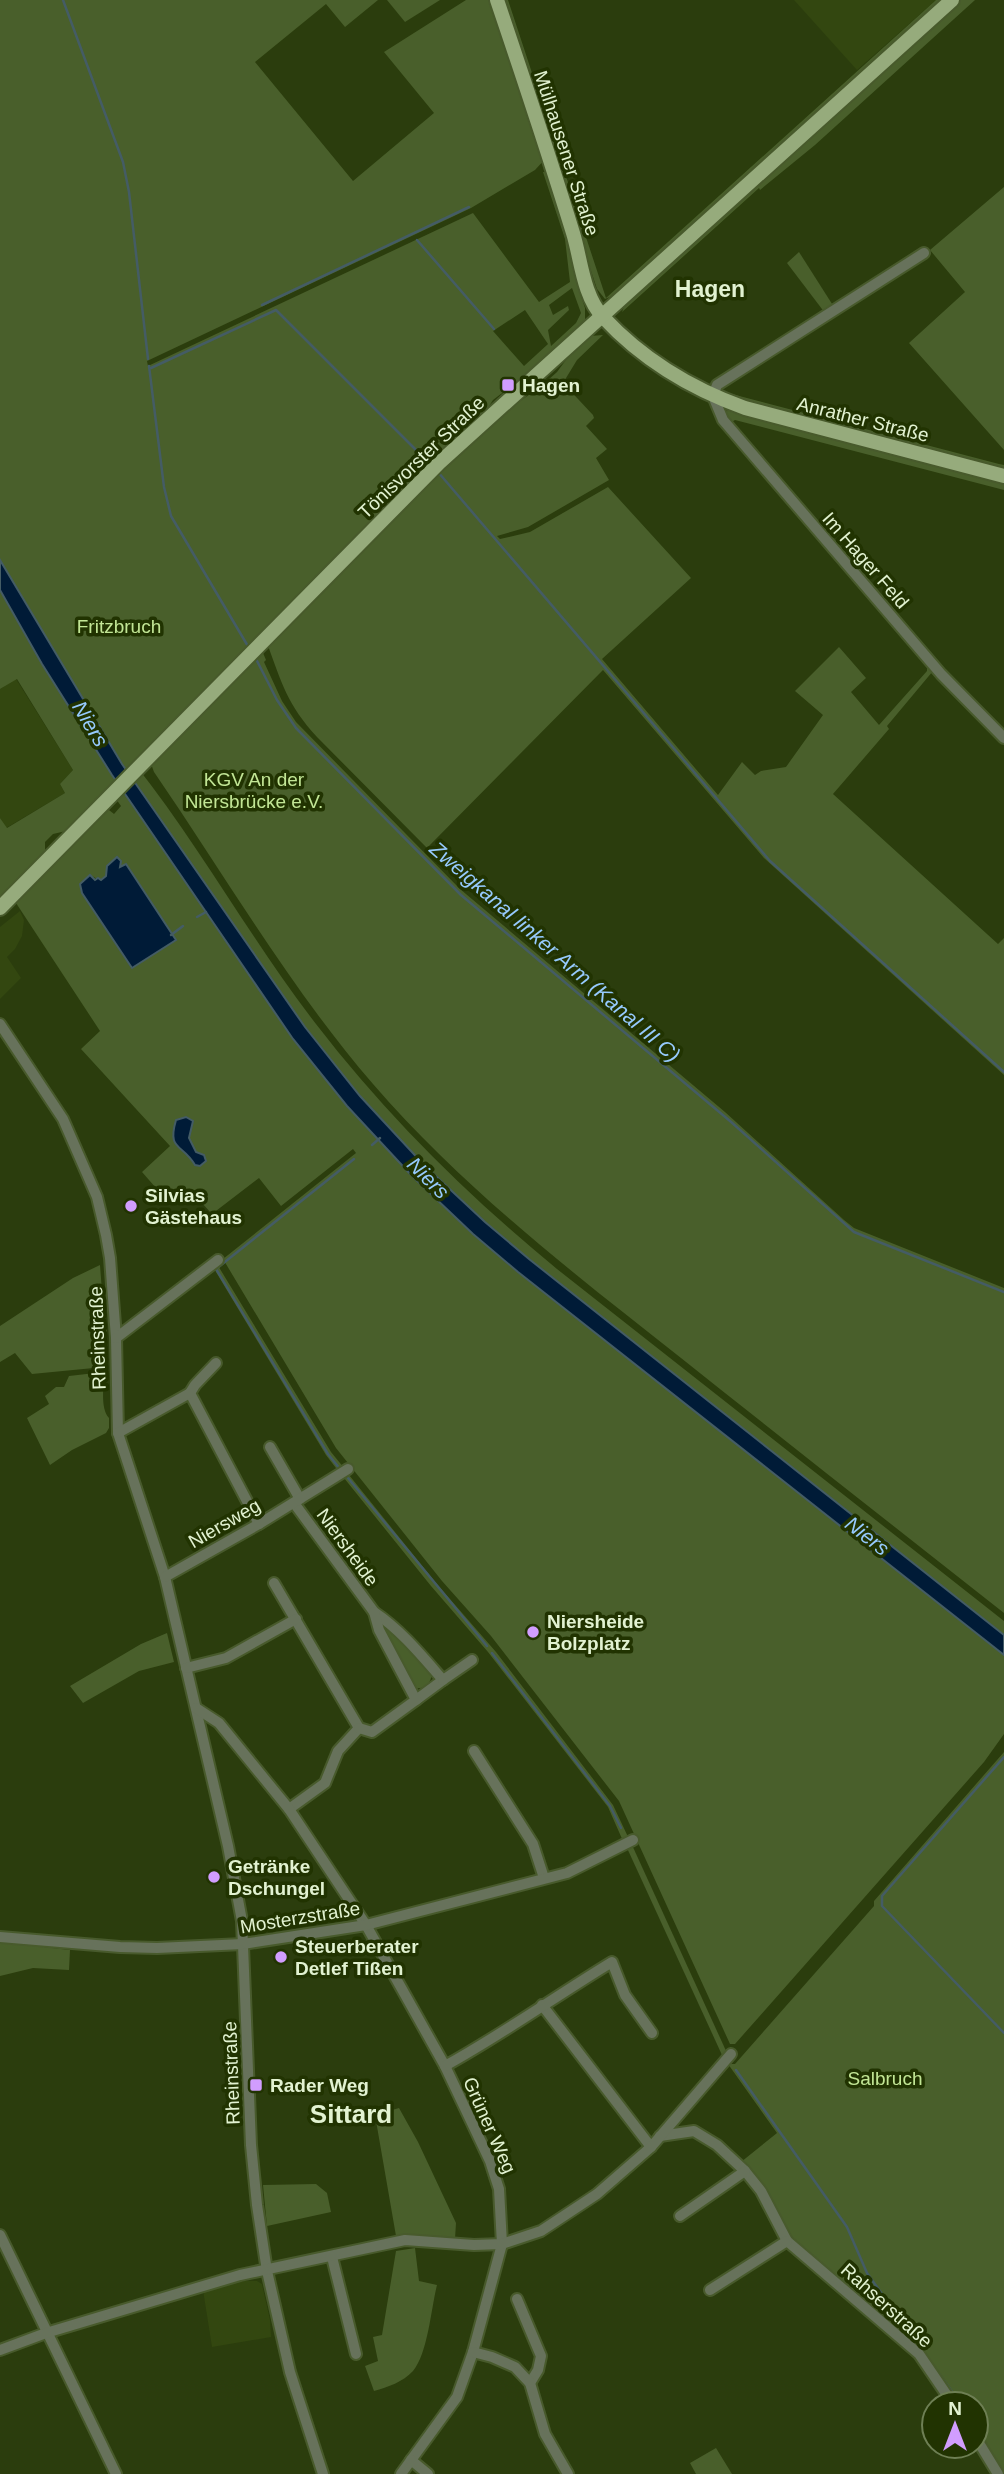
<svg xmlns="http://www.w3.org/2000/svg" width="1004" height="2474" font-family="Helvetica,sans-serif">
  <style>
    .built { fill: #334710 }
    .green { fill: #495f2b; fill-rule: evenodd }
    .water { fill: #001b37; stroke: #445c65; stroke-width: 2 }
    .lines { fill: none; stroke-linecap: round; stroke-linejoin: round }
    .stream { stroke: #445c65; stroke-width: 2.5 }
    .minor-casing { stroke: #485a2c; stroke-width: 14 }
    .major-casing { stroke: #485a2c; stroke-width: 18 }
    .minor { stroke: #67725b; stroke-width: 10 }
    .major { stroke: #96ab7c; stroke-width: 14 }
    .poi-dot { fill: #d19dfe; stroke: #213301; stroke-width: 2.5 }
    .labels { text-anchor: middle; stroke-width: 7; stroke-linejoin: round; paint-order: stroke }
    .street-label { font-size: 19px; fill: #e2f2d1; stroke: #213301 }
    .poi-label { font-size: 19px; font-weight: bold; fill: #e2f2d1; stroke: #213301; text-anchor: start }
    .park-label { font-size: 19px; fill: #c2e695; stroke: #213301 }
    .water-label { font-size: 21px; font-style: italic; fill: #96cafd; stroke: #213301 }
    .quarter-label { font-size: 23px; font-weight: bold; fill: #e2f2d1; stroke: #213301 }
    .district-label { font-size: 26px; font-weight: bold; fill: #e2f2d1; stroke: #213301 }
  </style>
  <rect width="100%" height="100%" fill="#2b3d0d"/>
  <g class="built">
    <path d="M 794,0 L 936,0 L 857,70 Z"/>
    <path d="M 16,679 L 73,770 L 60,784 L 65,793 L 6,828 L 0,818 L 0,689 Z"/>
    <path d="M 20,911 L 24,920 L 22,936 L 15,949 L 7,957 L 21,978 L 0,999 L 0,927 Z"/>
    <path d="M 241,2279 L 243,2281 L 257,2281 L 262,2284 L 270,2320 L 271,2337 L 212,2347 L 203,2290 Z"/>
  </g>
  <g class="green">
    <path d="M 0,0 L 378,0 L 345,27 L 326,4 L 255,62 L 353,181 L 434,113 L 384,52 L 466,0 L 493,0 L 546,158 L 535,170 L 471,208 L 147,361 L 148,366 L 473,213 L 539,302 L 570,282 L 565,239 L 543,172 L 550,173 L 575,255 L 577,284 L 585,308 L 585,321 L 536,367 L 493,400 L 482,417 L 261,648 L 266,660 L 264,662 L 282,701 L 296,722 L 460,889 L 725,1112 L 844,1220 L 854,1228 L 1004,1288 L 1004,1613 C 896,1528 788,1443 681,1358 C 572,1272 464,1189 373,1084 C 290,988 226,877 154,772 L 150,761 L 134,763 C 200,846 251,940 316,1024 C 386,1115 468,1196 557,1269 L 1004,1621 L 1004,1635 L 529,1259 L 485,1222 L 424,1165 L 360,1096 L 305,1027 L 113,777 L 293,1039 L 347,1106 L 412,1176 L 518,1272 L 1004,1655 L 1004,1734 L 984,1762 L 735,2044 L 730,2044 L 619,1801 L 491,1636 L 442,1581 L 336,1448 L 223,1259 L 356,1153 L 353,1149 L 281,1206 L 259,1178 L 212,1214 L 189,1189 L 170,1204 L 142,1172 L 170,1146 L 81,1049 L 100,1031 L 16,903 L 103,809 L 109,810 L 114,814 L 121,806 L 109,789 L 66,831 L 53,834 L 45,842 L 45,853 L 0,899 L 0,818 L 7,828 L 65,793 L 60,784 L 73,770 L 17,679 L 0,689 ZM 572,288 L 581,313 L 576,323 L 551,346 L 548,330 L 569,310 L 568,306 L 553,315 L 549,305 ZM 525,310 L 548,344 L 524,366 L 493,331 ZM 90,875 L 101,881 L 107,876 L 131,968 Z"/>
    <path d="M 387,0 L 440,0 L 405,22 Z"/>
    <path d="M 501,0 L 508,0 L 606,298 L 936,0 L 945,0 L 617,294 L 605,299 L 597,289 Z"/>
    <path d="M 959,0 L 975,0 L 815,145 L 760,190 L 759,188 L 622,312 L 626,302 Z"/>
    <path d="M 1004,187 L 1004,450 L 909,343 L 965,292 L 930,250 Z"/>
    <path d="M 799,252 L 834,307 L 825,313 L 787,263 Z"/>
    <path d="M 603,335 L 577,360 L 563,383 L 593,415 L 594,418 L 586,426 L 607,449 L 596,458 L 609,480 L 528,527 L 497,536 L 500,539 L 530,532 L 608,487 L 691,578 L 602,659 L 718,795 L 742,762 L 755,775 L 761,771 L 786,767 L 823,715 L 795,691 L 839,647 L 866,678 L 851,692 L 879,725 L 927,671 L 927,664 L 933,671 L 887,726 L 889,729 L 833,794 L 998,944 L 1004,938 L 1004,1075 L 764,858 L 603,670 L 427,848 L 317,737 C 287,704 282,684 267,643 L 441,471 L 506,410 L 538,389 L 557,372 L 571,353 L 590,336 Z"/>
    <path d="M 724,392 L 999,464 L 1004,465 L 1004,471 L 729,400 Z"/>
    <path d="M 728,410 L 1004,480 L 1004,490 L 735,420 L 730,423 L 725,413 Z"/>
    <path d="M 217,1264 L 331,1452 L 344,1468 L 339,1472 L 326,1455 L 213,1267 Z"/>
    <path d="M 100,1265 L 103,1305 L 107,1324 L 107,1335 L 104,1340 L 104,1367 L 32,1374 L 15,1353 L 0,1362 L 0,1326 L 73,1278 Z"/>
    <path d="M 104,1372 C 104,1386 100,1408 109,1418 L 109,1428 L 106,1433 L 72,1450 L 50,1465 L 27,1418 L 49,1404 L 45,1396 L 56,1387 L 64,1387 L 69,1376 Z"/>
    <path d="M 349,1475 L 436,1583 L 496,1652 L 613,1805 L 629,1839 L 623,1841 L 608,1807 L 488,1652 L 431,1586 L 344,1478 Z"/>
    <path d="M 382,1622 L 432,1673 C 431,1684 425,1689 415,1688 L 380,1626 Z"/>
    <path d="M 167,1633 L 174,1662 L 139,1671 L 83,1703 L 70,1686 L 141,1644 Z"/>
    <path d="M 1004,1752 L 1004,2474 L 976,2429 L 976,2404 L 958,2404 L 905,2331 L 901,2334 L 890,2322 L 791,2239 L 741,2162 L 777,2133 L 728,2064 L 735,2064 L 874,1906 L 874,1901 Z"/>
    <path d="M 632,1845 L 727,2053 L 722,2055 L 627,1848 Z"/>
    <path d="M 0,1942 L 70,1950 L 69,1970 L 33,1968 L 0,1976 Z"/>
    <path d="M 399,2108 L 418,2142 L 456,2223 L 455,2239 L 412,2234 L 396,2236 L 375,2115 Z"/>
    <path d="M 316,2184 L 327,2193 L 331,2212 L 267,2226 L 263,2185 Z"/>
    <path d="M 415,2248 L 419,2281 L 437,2285 C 431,2309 428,2353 413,2371 C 403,2382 388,2387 374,2391 L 365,2366 L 378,2361 L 373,2337 L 382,2335 L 396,2251 Z"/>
    <path d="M 716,2448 L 732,2474 L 696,2474 L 690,2463 Z"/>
  </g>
  <g class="water">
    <path d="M 0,560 L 122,764 L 305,1027 L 360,1096 L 424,1165 L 485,1222 L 529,1259 L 1004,1635 L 1004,1655 L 518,1272 L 473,1234 L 412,1176 L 347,1106 L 293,1039 L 112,775 L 42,664 L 0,590 Z"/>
    <path d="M 117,857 L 121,861 L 120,867 L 126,864 L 176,940 L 132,968 L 82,893 L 80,884 L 90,875 L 95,880 L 98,878 L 101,880 L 106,876 L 107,866 Z"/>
    <path d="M 186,1117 L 193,1121 L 189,1138 L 196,1152 L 204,1155 L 206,1161 L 200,1166 L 195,1165 C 182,1143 167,1151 176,1120 Z"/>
  </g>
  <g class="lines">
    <g class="stream">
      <path d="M 63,0 L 123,162 L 129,192 L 148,359"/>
      <path d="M 417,240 L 494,329"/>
      <path d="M 262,305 L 469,207"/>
      <path d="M 149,366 L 164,487 L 171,516 L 249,648"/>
      <path d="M 151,368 L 276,310 L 431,465"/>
      <path d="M 438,472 L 770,861 L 1004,1072"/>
      <path d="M 255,657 L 277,700 L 296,728 L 461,895 L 730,1121 L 854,1232 L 1004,1292"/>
      <path d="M 197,917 L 206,912"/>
      <path d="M 171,935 L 183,926"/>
      <path d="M 372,1145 L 380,1138"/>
      <path d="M 340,1469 L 328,1454 L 216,1269 L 354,1159"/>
      <path d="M 348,1478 L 487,1646"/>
      <path d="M 492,1653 L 610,1806 L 621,1828"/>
      <path d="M 1004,1757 L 882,1896 L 882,1906 L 1004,2033"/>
      <path d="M 736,2070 L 847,2227 L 867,2273 L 922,2350"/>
      <path d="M 934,2367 L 961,2404"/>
    </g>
    <defs>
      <g id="minor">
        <path d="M 924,253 L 717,385 L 713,396 L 723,420 L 941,674 L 1004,738"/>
        <path d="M 0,1024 L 63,1119 L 97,1197 L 106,1235 L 110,1258 L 116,1338 L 118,1433 L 165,1577 L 228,1846 L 242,1921 L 251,2145 L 257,2205 L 267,2271 L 290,2372 L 323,2474"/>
        <path d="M 116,1338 L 218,1260"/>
        <path d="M 190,1393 L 259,1524"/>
        <path d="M 118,1433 L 190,1393 L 195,1385 L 216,1363"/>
        <path d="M 270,1447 L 300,1499"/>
        <path d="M 294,1503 L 374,1612 C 401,1630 422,1656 443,1680 L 416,1700"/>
        <path d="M 165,1577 L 259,1524 L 348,1469"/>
        <path d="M 274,1583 L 359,1728 L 338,1751 L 325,1783 L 289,1809"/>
        <path d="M 186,1668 L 226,1658 L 296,1619"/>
        <path d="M 443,1680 L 472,1660"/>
        <path d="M 196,1708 L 219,1723 L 289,1809 L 366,1925 L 445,2066 L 490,2161 L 499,2189 L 502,2244 L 473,2352 L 457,2397 L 401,2474"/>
        <path d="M 359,1728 L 372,1732 L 416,1700 L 379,1630 L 374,1612"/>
        <path d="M 474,1751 L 533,1844 L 544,1878"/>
        <path d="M 0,1937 L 120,1947 L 157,1948 L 243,1944 L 366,1925 L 567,1873 L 633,1840"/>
        <path d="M 542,2005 L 651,2147"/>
        <path d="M 445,2066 C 503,2034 556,1996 612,1962 L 625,1995 L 652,2033"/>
        <path d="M 660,2136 L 694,2131 L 717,2145 L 745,2171 L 761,2191 L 787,2241 L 919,2354 L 953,2404"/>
        <path d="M 680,2216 L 745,2171"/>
        <path d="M 0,2235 L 116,2474"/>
        <path d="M 332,2257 L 356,2354"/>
        <path d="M 710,2290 L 787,2241"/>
        <path d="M 517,2299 L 541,2356 L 538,2370 L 530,2383"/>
        <path d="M 0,2350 L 46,2333 L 240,2275 L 405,2240 L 474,2245 L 502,2244 L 541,2231 L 597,2194 L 651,2147 L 731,2054"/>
        <path d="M 473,2352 L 492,2357 L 515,2367 L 530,2383 L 545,2434 L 568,2474"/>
        <path d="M 976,2438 L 998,2474"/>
        <path d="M 411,2460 L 428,2474"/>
      </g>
      <g id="major">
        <path d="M 497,0 C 523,77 549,155 573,233 C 581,259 583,296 603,317 C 642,359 692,389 745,408 L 1004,476"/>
        <path d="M 0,908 L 439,463 L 952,0"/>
      </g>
    </defs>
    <use href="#minor" class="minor-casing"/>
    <use href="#major" class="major-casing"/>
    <use href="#minor" class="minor"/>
    <use href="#major" class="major"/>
  </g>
  <g class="poi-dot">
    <rect x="501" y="378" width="14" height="14" rx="3.5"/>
    <circle cx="131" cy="1206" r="7"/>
    <circle cx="533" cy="1632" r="7"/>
    <circle cx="214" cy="1877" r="7"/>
    <circle cx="281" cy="1957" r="7"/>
    <rect x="249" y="2078" width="14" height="14" rx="3.5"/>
  </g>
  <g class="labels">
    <g class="street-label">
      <text transform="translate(567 153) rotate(72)" y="7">Mülhausener Straße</text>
      <text transform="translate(863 419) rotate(14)" y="7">Anrather Straße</text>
      <text transform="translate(421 457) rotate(-44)" y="7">Tönisvorster Straße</text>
      <text transform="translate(866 560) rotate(49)" y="7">Im Hager Feld</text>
      <text transform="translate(97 1338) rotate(-92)" y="7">Rheinstraße</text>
      <text transform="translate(224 1523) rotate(-30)" y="7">Niersweg</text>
      <text transform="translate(348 1547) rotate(54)" y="7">Niersheide</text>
      <text transform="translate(300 1917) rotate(-9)" y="7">Mosterzstraße</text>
      <text transform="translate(231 2073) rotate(-92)" y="7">Rheinstraße</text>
      <text transform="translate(490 2125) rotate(66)" y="7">Grüner Weg</text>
      <text transform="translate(887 2305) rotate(42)" y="7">Rahserstraße</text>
    </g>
    <g class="poi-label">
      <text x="522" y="392">Hagen</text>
      <text x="145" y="1202">Silvias<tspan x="145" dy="22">Gästehaus</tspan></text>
      <text x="547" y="1628">Niersheide<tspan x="547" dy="22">Bolzplatz</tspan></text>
      <text x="228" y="1873">Getränke<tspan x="228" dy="22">Dschungel</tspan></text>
      <text x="295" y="1953">Steuerberater<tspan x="295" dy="22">Detlef Tißen</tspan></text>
      <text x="270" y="2092">Rader Weg</text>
    </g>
    <g class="park-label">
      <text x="119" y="633">Fritzbruch</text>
      <text x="254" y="786">KGV An der<tspan x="254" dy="22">Niersbrücke e.V.</tspan></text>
      <text x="885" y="2085">Salbruch</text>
    </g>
    <g class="water-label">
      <text transform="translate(90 724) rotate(59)" y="7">Niers</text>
      <text transform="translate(555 952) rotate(41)" y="7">Zweigkanal linker Arm (Kanal III C)</text>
      <text transform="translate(428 1178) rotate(45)" y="7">Niers</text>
      <text transform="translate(867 1536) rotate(38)" y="7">Niers</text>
    </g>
    <g class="quarter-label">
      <text x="710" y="297">Hagen</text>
    </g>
    <g class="district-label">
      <text x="351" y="2123">Sittard</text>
    </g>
  </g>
  <g transform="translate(955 2425)"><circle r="33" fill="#213301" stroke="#6e7f54" stroke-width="2"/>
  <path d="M0-5L12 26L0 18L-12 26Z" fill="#d19dfe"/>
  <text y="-10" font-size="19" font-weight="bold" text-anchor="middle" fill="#e2f2d1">N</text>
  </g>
</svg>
